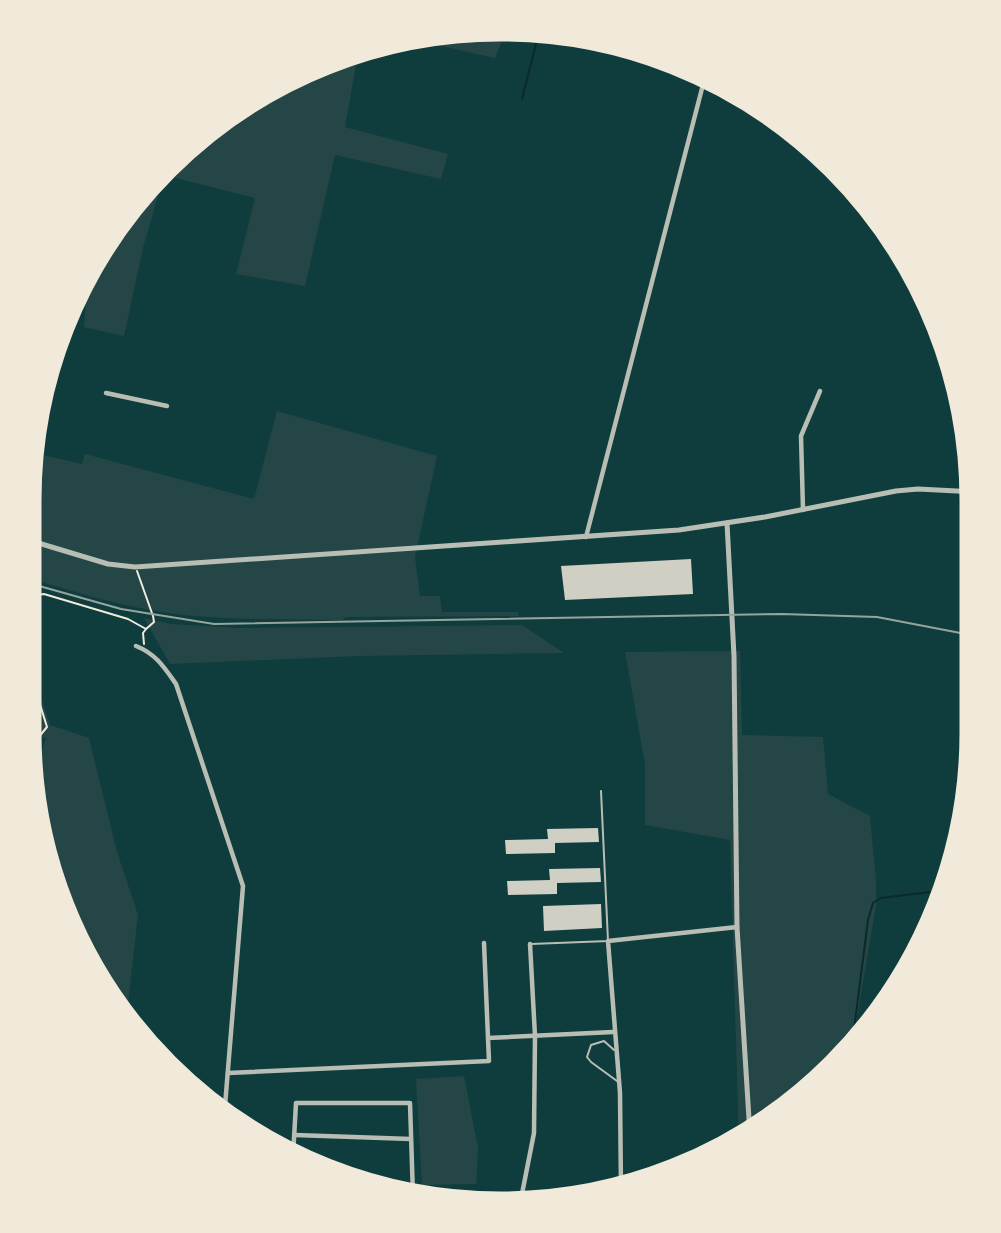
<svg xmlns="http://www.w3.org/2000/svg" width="1001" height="1233" font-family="'IBM Plex Sans',sans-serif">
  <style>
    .green { fill: #244646 }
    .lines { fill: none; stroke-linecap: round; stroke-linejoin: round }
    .stream { stroke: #0a2a2b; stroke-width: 2 }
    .building { fill: #cfcfc3 }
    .path { stroke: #f1e9da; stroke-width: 2 }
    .service { stroke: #b8beb3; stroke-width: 2 }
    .minor { stroke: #b8beb3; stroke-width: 4.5 }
    .tertiary { stroke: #b8beb3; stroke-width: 5 }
    .rail { stroke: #97a49c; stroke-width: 2 }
    .rim { fill: none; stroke: #f1e9da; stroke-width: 9 }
  </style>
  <rect width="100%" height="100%" fill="#0f3d3e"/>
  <g class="green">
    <path d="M 470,25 L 546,28 L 543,42 L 505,34 L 495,58 L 401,37 Z"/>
    <path d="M 359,48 L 345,127 L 448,154 L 441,179 L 335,155 L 305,286 L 236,274 L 255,198 L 164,175 L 143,248 L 124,336 L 84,327 L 86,296 L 75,292 L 105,236 L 164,164 L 290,73 Z"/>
    <path d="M 277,411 L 437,456 L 415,557 L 420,596 L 440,596 L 442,612 L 518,612 L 519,616 L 346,617 L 342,620 C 280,619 216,621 155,611 C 111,603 68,590 25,577 L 26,469 L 29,452 L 82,464 L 85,454 L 254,499 Z"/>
    <path d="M 25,586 L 39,590 L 29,659 L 50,725 L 89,738 L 117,852 L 138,915 L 126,1020 L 88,970 L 41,855 L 31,786 L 46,738 L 25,735 Z"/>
    <path d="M 144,618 L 171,624 L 239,628 L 522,625 L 564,653 L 359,656 L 170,664 Z"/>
    <path d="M 740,651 L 742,735 L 823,737 L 828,794 L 870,816 L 876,881 L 876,905 L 851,1053 L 791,1110 L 739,1142 L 730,840 L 645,825 L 645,764 L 625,652 Z"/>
    <path d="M 464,1076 L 478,1148 L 476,1184 L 422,1185 L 416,1079 Z"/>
  </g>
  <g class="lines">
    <g class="stream">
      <path d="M 522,99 L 540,28"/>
      <path d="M 851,1053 L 868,920 L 873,903 L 881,898 L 947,890"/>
    </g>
  </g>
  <g class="building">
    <path d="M 691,559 L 693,594 L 565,600 L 561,566 Z"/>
    <path d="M 598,828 L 599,842 L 555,843 L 555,853 L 506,854 L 505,840 L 548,839 L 547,829 Z"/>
    <path d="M 600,868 L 601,882 L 557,883 L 557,894 L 508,895 L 507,881 L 550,880 L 549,869 Z"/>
    <path d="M 601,904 L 602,928 L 544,931 L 543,906 Z"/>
  </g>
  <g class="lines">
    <g class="path">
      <path d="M 144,644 L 143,633 L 146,629"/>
      <path d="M 38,738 L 47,727 L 26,659 L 27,645 L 36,595 L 44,594 L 128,619 L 146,629 L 154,622 L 153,616 L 137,571"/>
    </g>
    <g class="service">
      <path d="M 531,944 L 608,941 L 601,791"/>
      <path d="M 614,1050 L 604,1041 L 591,1045 L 587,1057 L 591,1062 L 617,1081"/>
    </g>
    <g class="minor">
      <path d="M 106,393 L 167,406"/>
      <path d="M 803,510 L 801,436 L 820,391"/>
      <path d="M 586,537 L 706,73"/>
      <path d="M 136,646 C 156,654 164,667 176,684 L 243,886 L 224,1118"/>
      <path d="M 25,739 L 35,742 L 29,769"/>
      <path d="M 484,943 L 488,1038"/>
      <path d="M 228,1073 L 489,1061 L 488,1038 L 613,1032"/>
      <path d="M 295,1135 L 411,1139"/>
      <path d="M 293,1156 L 296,1103 L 410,1103 L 413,1196"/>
      <path d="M 621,1190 L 620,1093 L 608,941 L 737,927"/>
      <path d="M 520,1204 L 534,1133 L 535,1036 L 530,944"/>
    </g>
    <g class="tertiary">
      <path d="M 727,523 L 734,656 L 737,927 L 750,1135"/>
      <path d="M 25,539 L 108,564 L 135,567 L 679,530 L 765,517 L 896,491 L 918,489 L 976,492"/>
    </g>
    <path class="rail" d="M 25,582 L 121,609 L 214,624 L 782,614 L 877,617 L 976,636"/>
  </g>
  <path d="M0 0H1001V1233H0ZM500 37H501A463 463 0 0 1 964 500V733A463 463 0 0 1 501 1196H500A463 463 0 0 1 37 733V500A463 463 0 0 1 500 37Z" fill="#f1e9da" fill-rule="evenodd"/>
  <path class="rim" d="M500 37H501A463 463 0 0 1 964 500V733A463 463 0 0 1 501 1196H500A463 463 0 0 1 37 733V500A463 463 0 0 1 500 37Z"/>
</svg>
